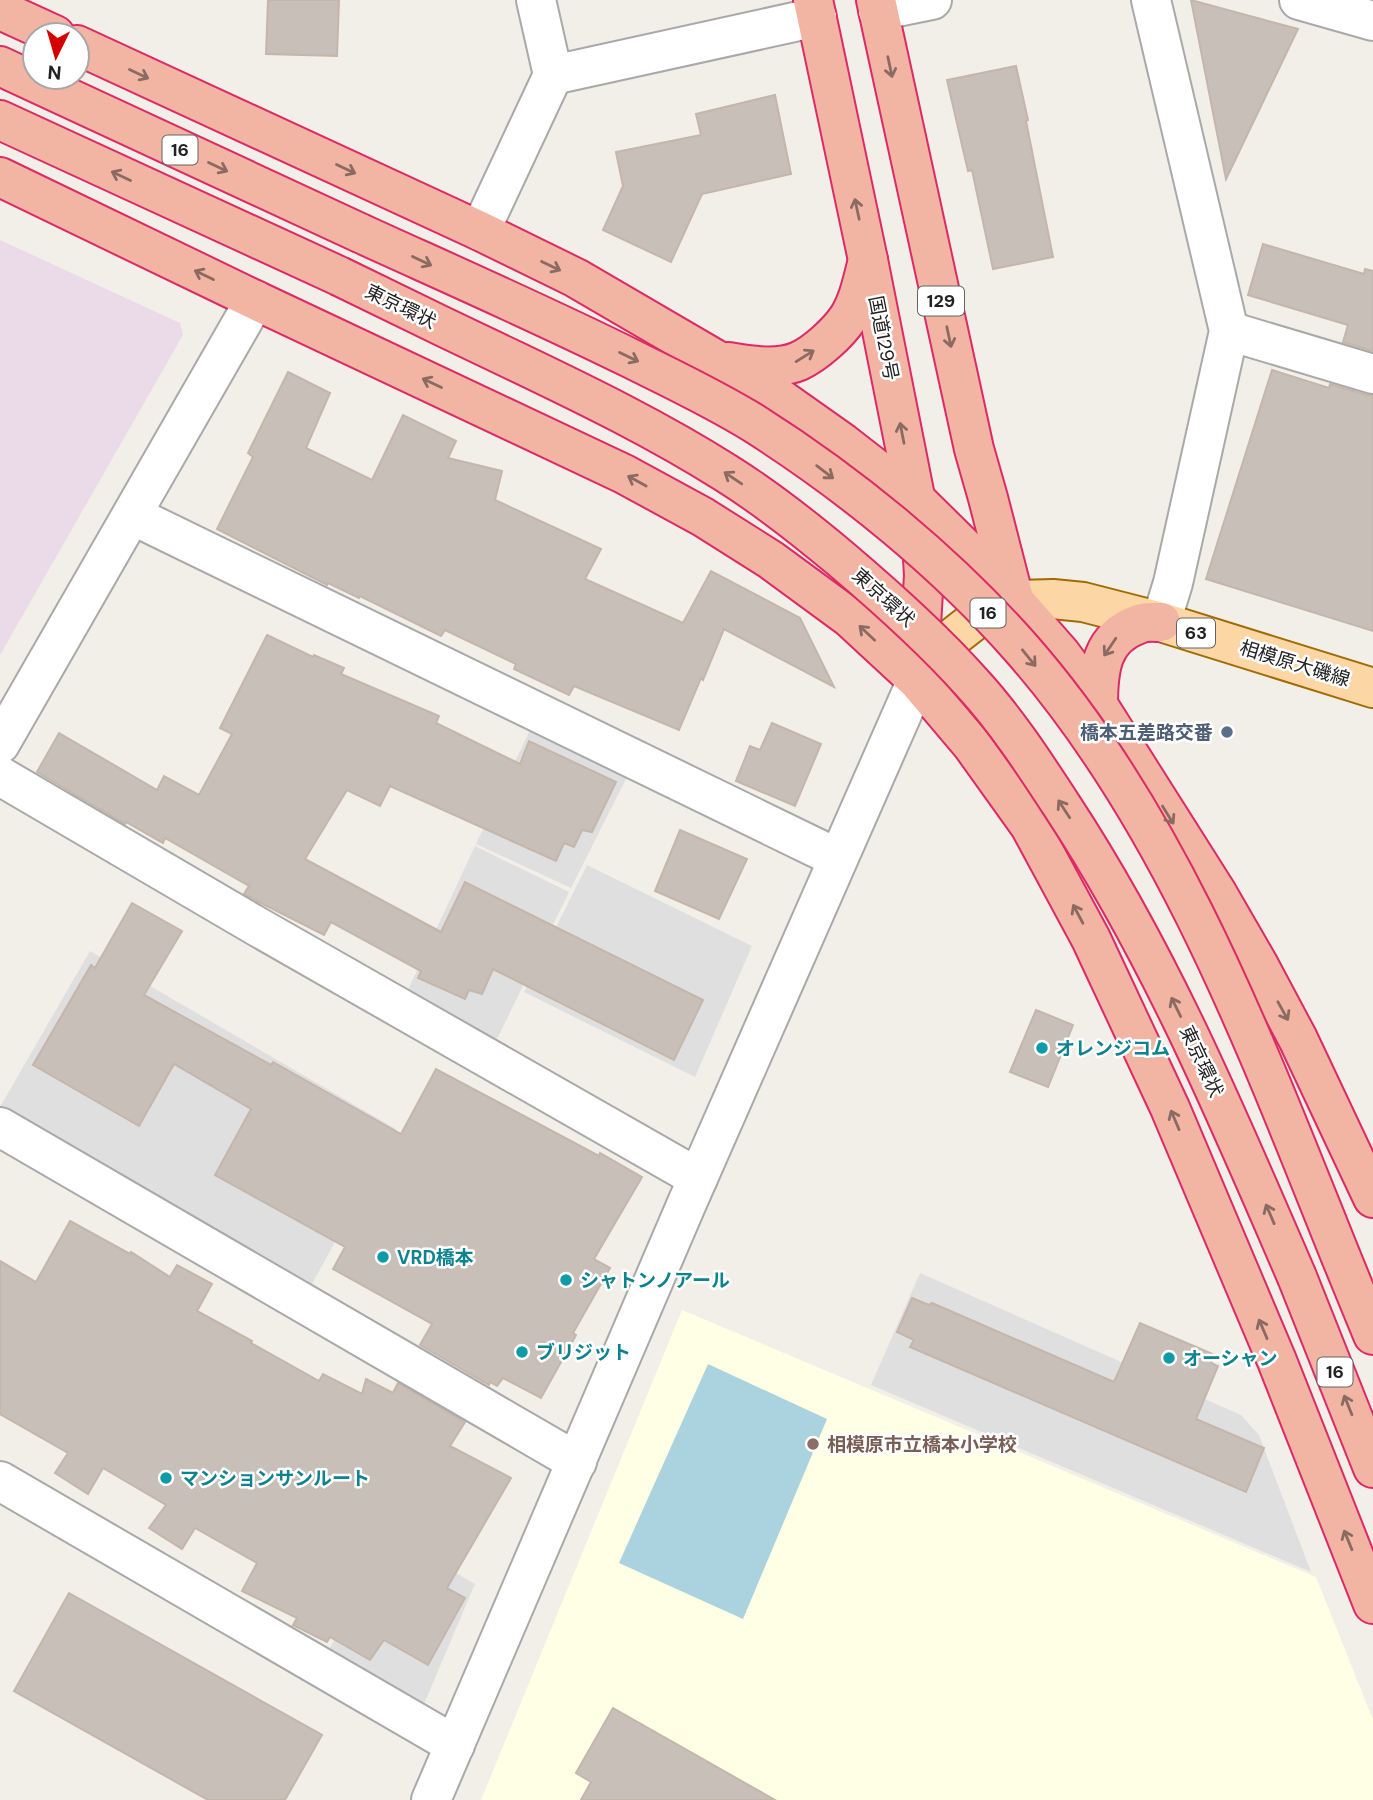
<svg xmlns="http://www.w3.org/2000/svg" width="1373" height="1800" font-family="'DM Sans','Noto Sans JP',sans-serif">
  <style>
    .residential { fill: #e0dfdf }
    .industrial { fill: #ebdbe8 }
    .education { fill: #ffffe5 }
    .water { fill: #aad3df }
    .building { fill: #c7bfb8; stroke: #c4b6ab; stroke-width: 2 }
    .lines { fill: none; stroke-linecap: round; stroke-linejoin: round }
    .minor-casing { stroke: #a9a9a9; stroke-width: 42 }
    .tertiary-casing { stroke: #a9a9a9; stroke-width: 42 }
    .primary-casing { stroke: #a06b00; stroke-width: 42 }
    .trunk-casing { stroke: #dc2a67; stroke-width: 42 }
    .minor { stroke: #fff; stroke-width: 38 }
    .tertiary { stroke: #fff; stroke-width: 38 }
    .primary { stroke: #fcd6a4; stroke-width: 38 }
    .trunk { stroke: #f2b4a3; stroke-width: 38 }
    .trunk-bridge-casing { stroke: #dc2a67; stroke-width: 42; stroke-linecap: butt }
    .trunk-bridge { stroke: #f2b4a3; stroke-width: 38 }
    .oneway { stroke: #8a6b62 }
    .service-dot { fill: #5c6f8a; stroke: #fff; stroke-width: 2.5 }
    .culture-dot { fill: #0f9aa8; stroke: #fff; stroke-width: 2.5 }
    .education-dot { fill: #8d6e63; stroke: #fff; stroke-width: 2.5 }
    .labels { text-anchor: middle; stroke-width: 5; stroke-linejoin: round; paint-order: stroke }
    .shield { fill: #fff; stroke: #646464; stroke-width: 2 }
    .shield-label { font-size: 18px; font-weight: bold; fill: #222 }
    .street-label { font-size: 19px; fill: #222; stroke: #fff }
    .service-label { font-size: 19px; font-weight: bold; fill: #4e5e75; stroke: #fff; text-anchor: end }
    .culture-label { font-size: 19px; font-weight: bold; fill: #0d838f; stroke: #fff; text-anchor: start }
    .education-label { font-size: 19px; font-weight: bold; fill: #785e54; stroke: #fff; text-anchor: start }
  </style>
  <rect width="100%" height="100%" fill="#f2efe9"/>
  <g class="residential">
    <path d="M 531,728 L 629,773 L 571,888 L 476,844 Z"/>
    <path d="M 475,846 L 569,892 L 495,1043 L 406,994 Z"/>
    <path d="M 587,865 L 752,946 L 695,1077 L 524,992 Z"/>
    <path d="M 90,951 L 396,1129 L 311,1286 L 0,1112 L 0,1107 Z"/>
    <path d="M 920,1273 L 1241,1415 L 1259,1435 L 1311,1572 L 871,1385 Z"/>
    <path d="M 394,1538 L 475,1584 L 423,1706 L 328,1651 Z"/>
  </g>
  <path class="industrial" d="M 0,240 L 180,323 L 183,335 L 0,655 Z"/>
  <path class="education" d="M 682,1310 L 1316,1577 L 1373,1720 L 1373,1800 L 481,1800 Z"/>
  <path class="water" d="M 708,1364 L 827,1419 L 743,1619 L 619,1563 Z"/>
  <g class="building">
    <path d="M 268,0 L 339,0 L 337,56 L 266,54 Z"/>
    <path d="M 1191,0 L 1298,29 L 1226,179 Z"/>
    <path d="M 1016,66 L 1028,120 L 1026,121 L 1053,257 L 993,269 L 972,170 L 968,171 L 947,80 Z"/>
    <path d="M 775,95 L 791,174 L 702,194 L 671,262 L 603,230 L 623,186 L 616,152 L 701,135 L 696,114 Z"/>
    <path d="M 1263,244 L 1364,274 L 1365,269 L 1373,271 L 1373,351 L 1343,342 L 1348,325 L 1248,295 Z"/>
    <path d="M 1272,370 L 1329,388 L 1330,384 L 1367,395 L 1373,395 L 1373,631 L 1206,579 Z"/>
    <path d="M 288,372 L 330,393 L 306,448 L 372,480 L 403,415 L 456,441 L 448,458 L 502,471 L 495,500 L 601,549 L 585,579 L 683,623 L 711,571 L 800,618 L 834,687 L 724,629 L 703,680 L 701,678 L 679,730 L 574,686 L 569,695 L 514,669 L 516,664 L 445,630 L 441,636 L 360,596 L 359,598 L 328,583 L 327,585 L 217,529 L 253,457 L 248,453 Z"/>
    <path d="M 267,635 L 313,657 L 314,655 L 344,668 L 341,674 L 439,716 L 436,723 L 520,764 L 529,741 L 616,782 L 592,832 L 582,830 L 574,847 L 564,843 L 556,861 L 390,786 L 380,806 L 347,790 L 305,859 L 441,932 L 465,882 L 703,1000 L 674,1060 L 493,969 L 482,994 L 469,990 L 465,999 L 418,978 L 421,971 L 331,922 L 324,935 L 257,901 L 244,894 L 249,886 L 165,838 L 163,843 L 126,822 L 125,824 L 37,772 L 59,733 L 157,790 L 164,776 L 199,795 L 232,734 L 220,728 Z"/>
    <path d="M 772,723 L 821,744 L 795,806 L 736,781 L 750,746 L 760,750 Z"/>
    <path d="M 680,830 L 747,859 L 719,919 L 655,891 Z"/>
    <path d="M 132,903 L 182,931 L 144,995 L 271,1065 L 273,1062 L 401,1134 L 436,1069 L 599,1156 L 600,1153 L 642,1177 L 594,1259 L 610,1268 L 573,1333 L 576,1335 L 541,1398 L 503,1378 L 497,1386 L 490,1382 L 489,1385 L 420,1345 L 432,1324 L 333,1269 L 345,1247 L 215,1175 L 251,1109 L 174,1064 L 139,1126 L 33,1065 L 91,965 L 95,968 Z"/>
    <path d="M 1036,1010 L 1073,1025 L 1048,1087 L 1010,1072 Z"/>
    <path d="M 70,1221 L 130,1254 L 131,1252 L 170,1277 L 177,1265 L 212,1284 L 197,1311 L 252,1341 L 251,1343 L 319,1381 L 323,1374 L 362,1394 L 366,1379 L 393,1393 L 398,1383 L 465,1422 L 450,1446 L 511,1478 L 447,1588 L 465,1598 L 428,1665 L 384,1640 L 370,1660 L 330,1637 L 327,1642 L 293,1625 L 297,1618 L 242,1591 L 257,1563 L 195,1528 L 182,1549 L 149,1528 L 166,1505 L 103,1468 L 88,1494 L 55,1473 L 68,1453 L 0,1414 L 0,1261 L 36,1282 Z"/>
    <path d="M 912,1298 L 929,1305 L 932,1303 L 1114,1382 L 1140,1323 L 1215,1355 L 1211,1363 L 1218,1366 L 1196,1419 L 1264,1448 L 1246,1492 L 910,1347 L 914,1340 L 897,1332 Z"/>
    <path d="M 69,1593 L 322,1735 L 285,1800 L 208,1800 L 14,1691 Z"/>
    <path d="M 613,1708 L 775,1800 L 581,1800 L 591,1782 L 576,1773 Z"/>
  </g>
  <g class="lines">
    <defs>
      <g id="minor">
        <path d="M 536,0 L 553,75"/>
        <path d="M 1151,0 L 1229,331 L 1173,583 L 1161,622"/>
        <path d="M 1299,0 L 1373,21"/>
        <path d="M 878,11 L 932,0"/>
        <path d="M 480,231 L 553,75 L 817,17"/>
        <path d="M 1229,331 L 1373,374"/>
        <path d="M 132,515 L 837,858"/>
        <path d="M 0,744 L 255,300"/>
        <path d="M 0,776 L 258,927 L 698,1178"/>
        <path d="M 0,1127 L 577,1462"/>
        <path d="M 0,1481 L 455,1745"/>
      </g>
      <path id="tertiary" d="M 431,1800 L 687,1203 L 917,680"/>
      <path id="primary" d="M 919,676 L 932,658 L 956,635 L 979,617 L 1014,600 L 1053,599 L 1083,602 L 1161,622 L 1373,688"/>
      <g id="trunk">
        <path d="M 813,0 L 868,260 L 921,527 L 924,575 L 919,659"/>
        <path d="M 876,0 L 974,449 L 988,498 L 1013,595"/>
        <path d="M 0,10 L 55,35"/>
        <path d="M 77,45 L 480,231 L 576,278 L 768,390 L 843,443 L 915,499 L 988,571 L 1061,654 L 1098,705 L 1217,893 L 1258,964 L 1298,1039 L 1373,1198"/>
        <path d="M 0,66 L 360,233"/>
        <path d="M 0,120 L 339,276"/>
        <path d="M 0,177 L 255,300 L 624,474 L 703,517 L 771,560 L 850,618 L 917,680 L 972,745 L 1030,826 L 1091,939 L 1170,1108 L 1277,1361 L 1373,1604"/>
        <path d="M 728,362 C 749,366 779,370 799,361 C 816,353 838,333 848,318 C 859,301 863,279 868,260"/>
        <path d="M 1098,705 C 1098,670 1101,637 1139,624 C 1145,621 1154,622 1161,622"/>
        <path d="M 1341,1257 L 1373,1335"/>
        <path d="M 1297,1277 L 1373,1468"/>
      </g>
    </defs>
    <use href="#minor" class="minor-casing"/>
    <use href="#tertiary" class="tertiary-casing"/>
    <use href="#primary" class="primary-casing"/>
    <use href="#trunk" class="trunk-casing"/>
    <use href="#minor" class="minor"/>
    <use href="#tertiary" class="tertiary"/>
    <use href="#primary" class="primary"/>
    <use href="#trunk" class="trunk"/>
    <defs>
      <g id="trunk-bridge">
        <path d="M 360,233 C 450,274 541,314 630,358 C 672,379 715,399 755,424 C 851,485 946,563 1021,648 C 1173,821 1256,1046 1341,1257"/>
        <path d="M 339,276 C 398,305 456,333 515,361 C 586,395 658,430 726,473 C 766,498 804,528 841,559 C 887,598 932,638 972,683 C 1006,720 1034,763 1062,806 C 1160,955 1226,1113 1297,1277"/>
      </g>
    </defs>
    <use href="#trunk-bridge" class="trunk-bridge-casing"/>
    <use href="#trunk-bridge" class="trunk-bridge"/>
  </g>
  <defs><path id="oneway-shaft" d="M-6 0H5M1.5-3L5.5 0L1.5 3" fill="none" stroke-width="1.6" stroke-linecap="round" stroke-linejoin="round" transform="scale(1.75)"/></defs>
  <g class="oneway">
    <use href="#oneway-shaft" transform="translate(890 67) rotate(78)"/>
    <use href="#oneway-shaft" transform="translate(139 74) rotate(25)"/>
    <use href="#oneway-shaft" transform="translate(218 167) rotate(25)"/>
    <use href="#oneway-shaft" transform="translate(346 169) rotate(25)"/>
    <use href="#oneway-shaft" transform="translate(121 176) rotate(-155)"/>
    <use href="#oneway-shaft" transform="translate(857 209) rotate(-102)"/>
    <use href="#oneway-shaft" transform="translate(422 261) rotate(25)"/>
    <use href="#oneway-shaft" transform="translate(551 266) rotate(26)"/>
    <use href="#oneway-shaft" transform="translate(204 275) rotate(-154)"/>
    <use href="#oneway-shaft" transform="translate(949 337) rotate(78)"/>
    <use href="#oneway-shaft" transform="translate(805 356) rotate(-32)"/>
    <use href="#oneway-shaft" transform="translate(629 357) rotate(26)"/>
    <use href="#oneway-shaft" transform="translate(432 383) rotate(-155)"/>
    <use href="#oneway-shaft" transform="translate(902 433) rotate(-101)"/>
    <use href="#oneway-shaft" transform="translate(825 472) rotate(37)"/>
    <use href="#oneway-shaft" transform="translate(733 478) rotate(-146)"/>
    <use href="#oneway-shaft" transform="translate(637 481) rotate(-151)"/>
    <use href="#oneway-shaft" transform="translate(867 633) rotate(-137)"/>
    <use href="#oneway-shaft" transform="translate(1110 647) rotate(124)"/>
    <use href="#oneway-shaft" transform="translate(1029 658) rotate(51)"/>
    <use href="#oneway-shaft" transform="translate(1064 809) rotate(-123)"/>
    <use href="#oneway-shaft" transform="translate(1168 815) rotate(58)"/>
    <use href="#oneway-shaft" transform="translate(1078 914) rotate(-118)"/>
    <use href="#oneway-shaft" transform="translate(1176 1007) rotate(-116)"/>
    <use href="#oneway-shaft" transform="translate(1283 1011) rotate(61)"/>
    <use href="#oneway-shaft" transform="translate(1175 1120) rotate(-113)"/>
    <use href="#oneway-shaft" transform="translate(1270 1214) rotate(-113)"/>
    <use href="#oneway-shaft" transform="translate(1263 1329) rotate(-113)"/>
    <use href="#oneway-shaft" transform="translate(1348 1405) rotate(-112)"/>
    <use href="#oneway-shaft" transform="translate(1348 1540) rotate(-112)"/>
  </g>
  <circle class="service-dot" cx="1227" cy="732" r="7"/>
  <g class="culture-dot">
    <circle cx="1042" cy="1048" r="7"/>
    <circle cx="383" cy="1257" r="7"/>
    <circle cx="566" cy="1280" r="7"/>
    <circle cx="522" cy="1352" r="7"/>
    <circle cx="1169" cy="1358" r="7"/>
    <circle cx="166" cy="1478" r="7"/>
  </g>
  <circle class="education-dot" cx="813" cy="1444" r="7"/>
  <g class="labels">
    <g class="shield">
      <rect x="162.5" y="135.5" width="35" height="29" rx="5"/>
      <rect x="918" y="286.5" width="46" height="29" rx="5"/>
      <rect x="970.5" y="598.5" width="35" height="29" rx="5"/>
      <rect x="1177" y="618.5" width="38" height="29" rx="5"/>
      <rect x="1317.5" y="1357.5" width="35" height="29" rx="5"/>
    </g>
    <g class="shield-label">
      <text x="180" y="156">16</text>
      <text x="941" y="307">129</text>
      <text x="988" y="619">16</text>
      <text x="1196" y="639">63</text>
      <text x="1335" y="1378">16</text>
    </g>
    <g class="street-label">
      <text transform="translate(401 306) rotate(26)" y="7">東京環状</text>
      <text transform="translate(884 338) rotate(79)" y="7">国道129号</text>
      <text transform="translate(884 597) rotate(42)" y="7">東京環状</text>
      <text transform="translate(1295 663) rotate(17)" y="7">相模原大磯線</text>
      <text transform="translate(1202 1061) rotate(65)" y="7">東京環状</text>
    </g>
    <g class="service-label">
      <text x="1213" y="739">橋本五差路交番</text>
    </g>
    <g class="culture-label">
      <text x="1056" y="1055">オレンジコム</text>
      <text x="397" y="1264">VRD橋本</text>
      <text x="580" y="1287">シャトンノアール</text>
      <text x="536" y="1359">ブリジット</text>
      <text x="1183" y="1365">オーシャン</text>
      <text x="180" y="1485">マンションサンルート</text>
    </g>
    <g class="education-label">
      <text x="827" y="1451">相模原市立橋本小学校</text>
    </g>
  </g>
  <g transform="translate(56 56) rotate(185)"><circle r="33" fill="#ffffff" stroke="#a7a7a7" stroke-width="2"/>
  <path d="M0-5L12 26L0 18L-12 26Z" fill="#d40000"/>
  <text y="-10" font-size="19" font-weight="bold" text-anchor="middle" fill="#222222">N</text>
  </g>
</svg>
